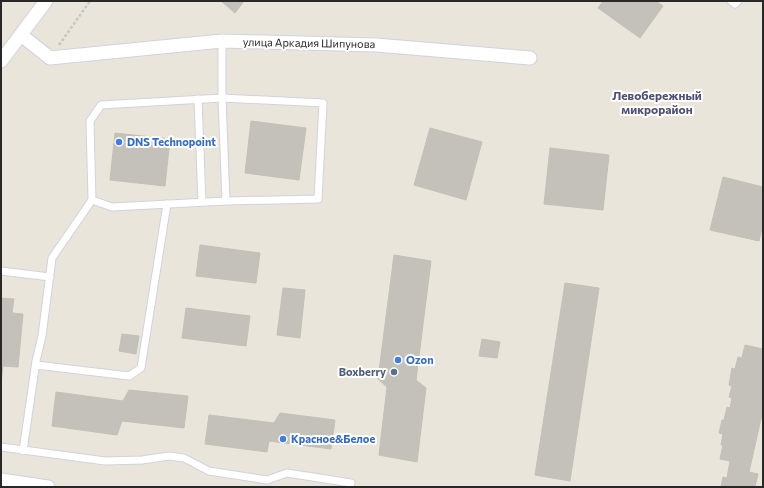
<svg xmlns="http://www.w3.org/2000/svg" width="764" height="488" font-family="Commissioner,sans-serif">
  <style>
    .building { fill: #c4c1bb; stroke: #c4c0b5 }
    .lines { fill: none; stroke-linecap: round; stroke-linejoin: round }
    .lane-casing { stroke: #d1d2e0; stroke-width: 9 }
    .street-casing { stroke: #d1d2e0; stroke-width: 15 }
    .path { stroke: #c7c7c7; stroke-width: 2.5; stroke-dasharray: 3 2; stroke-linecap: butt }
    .lane { stroke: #fff; stroke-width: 7 }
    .street { stroke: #fff; stroke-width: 13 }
    .shop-dot { fill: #3f7fe0; stroke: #fff; stroke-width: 1.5 }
    .service-dot { fill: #5c6f8a; stroke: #fff; stroke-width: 1.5 }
    .labels { text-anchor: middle; stroke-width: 4; stroke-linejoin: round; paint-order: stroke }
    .street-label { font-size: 11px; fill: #282828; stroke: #fff }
    .shop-label { font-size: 11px; font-weight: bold; fill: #366cbe; stroke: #fff; text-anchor: start }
    .service-label { font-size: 11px; font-weight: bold; fill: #4e5e75; stroke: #fff; text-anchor: end }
    .neighbourhood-label { font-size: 12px; font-weight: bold; fill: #4d5074; stroke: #fff }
  </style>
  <rect width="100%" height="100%" fill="#e9e5db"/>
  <g class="building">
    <path d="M 221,1 L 244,1 L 235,13 Z"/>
    <path d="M 603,1 L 656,1 L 663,6 L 640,38 L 598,8 Z"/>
    <path d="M 251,121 L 306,128 L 299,180 L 245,173 Z"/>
    <path d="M 430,128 L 482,142 L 466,200 L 414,185 Z"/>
    <path d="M 115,133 L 170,139 L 165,186 L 110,180 Z"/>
    <path d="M 550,148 L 609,155 L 603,210 L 544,204 Z"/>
    <path d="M 723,177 L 763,187 L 763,225 L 759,241 L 710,230 Z"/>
    <path d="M 200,245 L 260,253 L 256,283 L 196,276 Z"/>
    <path d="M 394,255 L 431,261 L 416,380 L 426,388 L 417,462 L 379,455 L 387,387 L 378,379 Z"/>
    <path d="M 565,283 L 599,288 L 570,481 L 535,475 Z"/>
    <path d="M 283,288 L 305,290 L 300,338 L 277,335 Z"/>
    <path d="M 1,298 L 14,299 L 12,313 L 23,314 L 18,367 L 3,366 L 1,383 Z"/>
    <path d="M 186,308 L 250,316 L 246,346 L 182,338 Z"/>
    <path d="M 122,334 L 139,336 L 136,354 L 119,351 Z"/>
    <path d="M 482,339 L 500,342 L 497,358 L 479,356 Z"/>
    <path d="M 745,345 L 763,349 L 763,410 L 749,472 L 758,474 L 755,487 L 721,487 L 723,477 L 727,478 L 730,461 L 720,459 L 723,445 L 721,445 L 723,434 L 719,433 L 722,420 L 724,420 L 727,407 L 730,408 L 732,398 L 729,397 L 732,386 L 729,385 L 732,368 L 735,369 L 738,357 L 742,358 Z"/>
    <path d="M 129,390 L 188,396 L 184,428 L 122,421 L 117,435 L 52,426 L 56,392 L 123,401 Z"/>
    <path d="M 280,413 L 335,420 L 331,449 L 269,441 L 267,452 L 205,444 L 209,415 L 274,423 Z"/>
  </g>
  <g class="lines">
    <defs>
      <g id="lane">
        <path d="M 731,1 L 735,4 L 738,1"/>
        <path d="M 198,99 L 202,202"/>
        <path d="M 92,200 L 112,207 L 226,201 L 318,199 L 323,103 L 222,98 L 226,201"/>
        <path d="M 1,271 L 50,277"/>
        <path d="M 36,365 L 129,376 L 141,368 L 167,204"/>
        <path d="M 1,447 L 105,461 L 142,460 L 169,456 L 184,458 L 209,471 L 267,480 L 287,473 L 351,483 L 350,487"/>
        <path d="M 23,451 L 36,361 L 42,336 L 52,258 L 92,200 L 90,121 L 101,105 L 222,98 L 222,41"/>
      </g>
      <g id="street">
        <path d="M 21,35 L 50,58 L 222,41 L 376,45 L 530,58"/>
        <path d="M 1,61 L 46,1"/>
        <path d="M 1,480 L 48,487"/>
      </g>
    </defs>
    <use href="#lane" class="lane-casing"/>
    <use href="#street" class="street-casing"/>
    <path class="path" d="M 59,45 L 90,1"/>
    <use href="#lane" class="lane"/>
    <use href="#street" class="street"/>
  </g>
  <g class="shop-dot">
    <circle cx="119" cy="142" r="4"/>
    <circle cx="398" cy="360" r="4"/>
    <circle cx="283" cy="439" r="4"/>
  </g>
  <circle class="service-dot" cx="394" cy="372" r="4"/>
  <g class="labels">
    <g class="street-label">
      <text transform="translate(309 43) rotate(1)" y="4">улица Аркадия Шипунова</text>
    </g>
    <g class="shop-label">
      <text x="127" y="146">DNS Technopoint</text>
      <text x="406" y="364">Ozon</text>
      <text x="291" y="443">Красное&amp;Белое</text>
    </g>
    <g class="service-label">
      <text x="386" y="376">Boxberry</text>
    </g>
    <g class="neighbourhood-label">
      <text x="657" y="100">Левобережный<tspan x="657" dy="14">микрорайон</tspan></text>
    </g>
  </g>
  <rect width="764" height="488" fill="none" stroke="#282828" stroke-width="4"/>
</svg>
